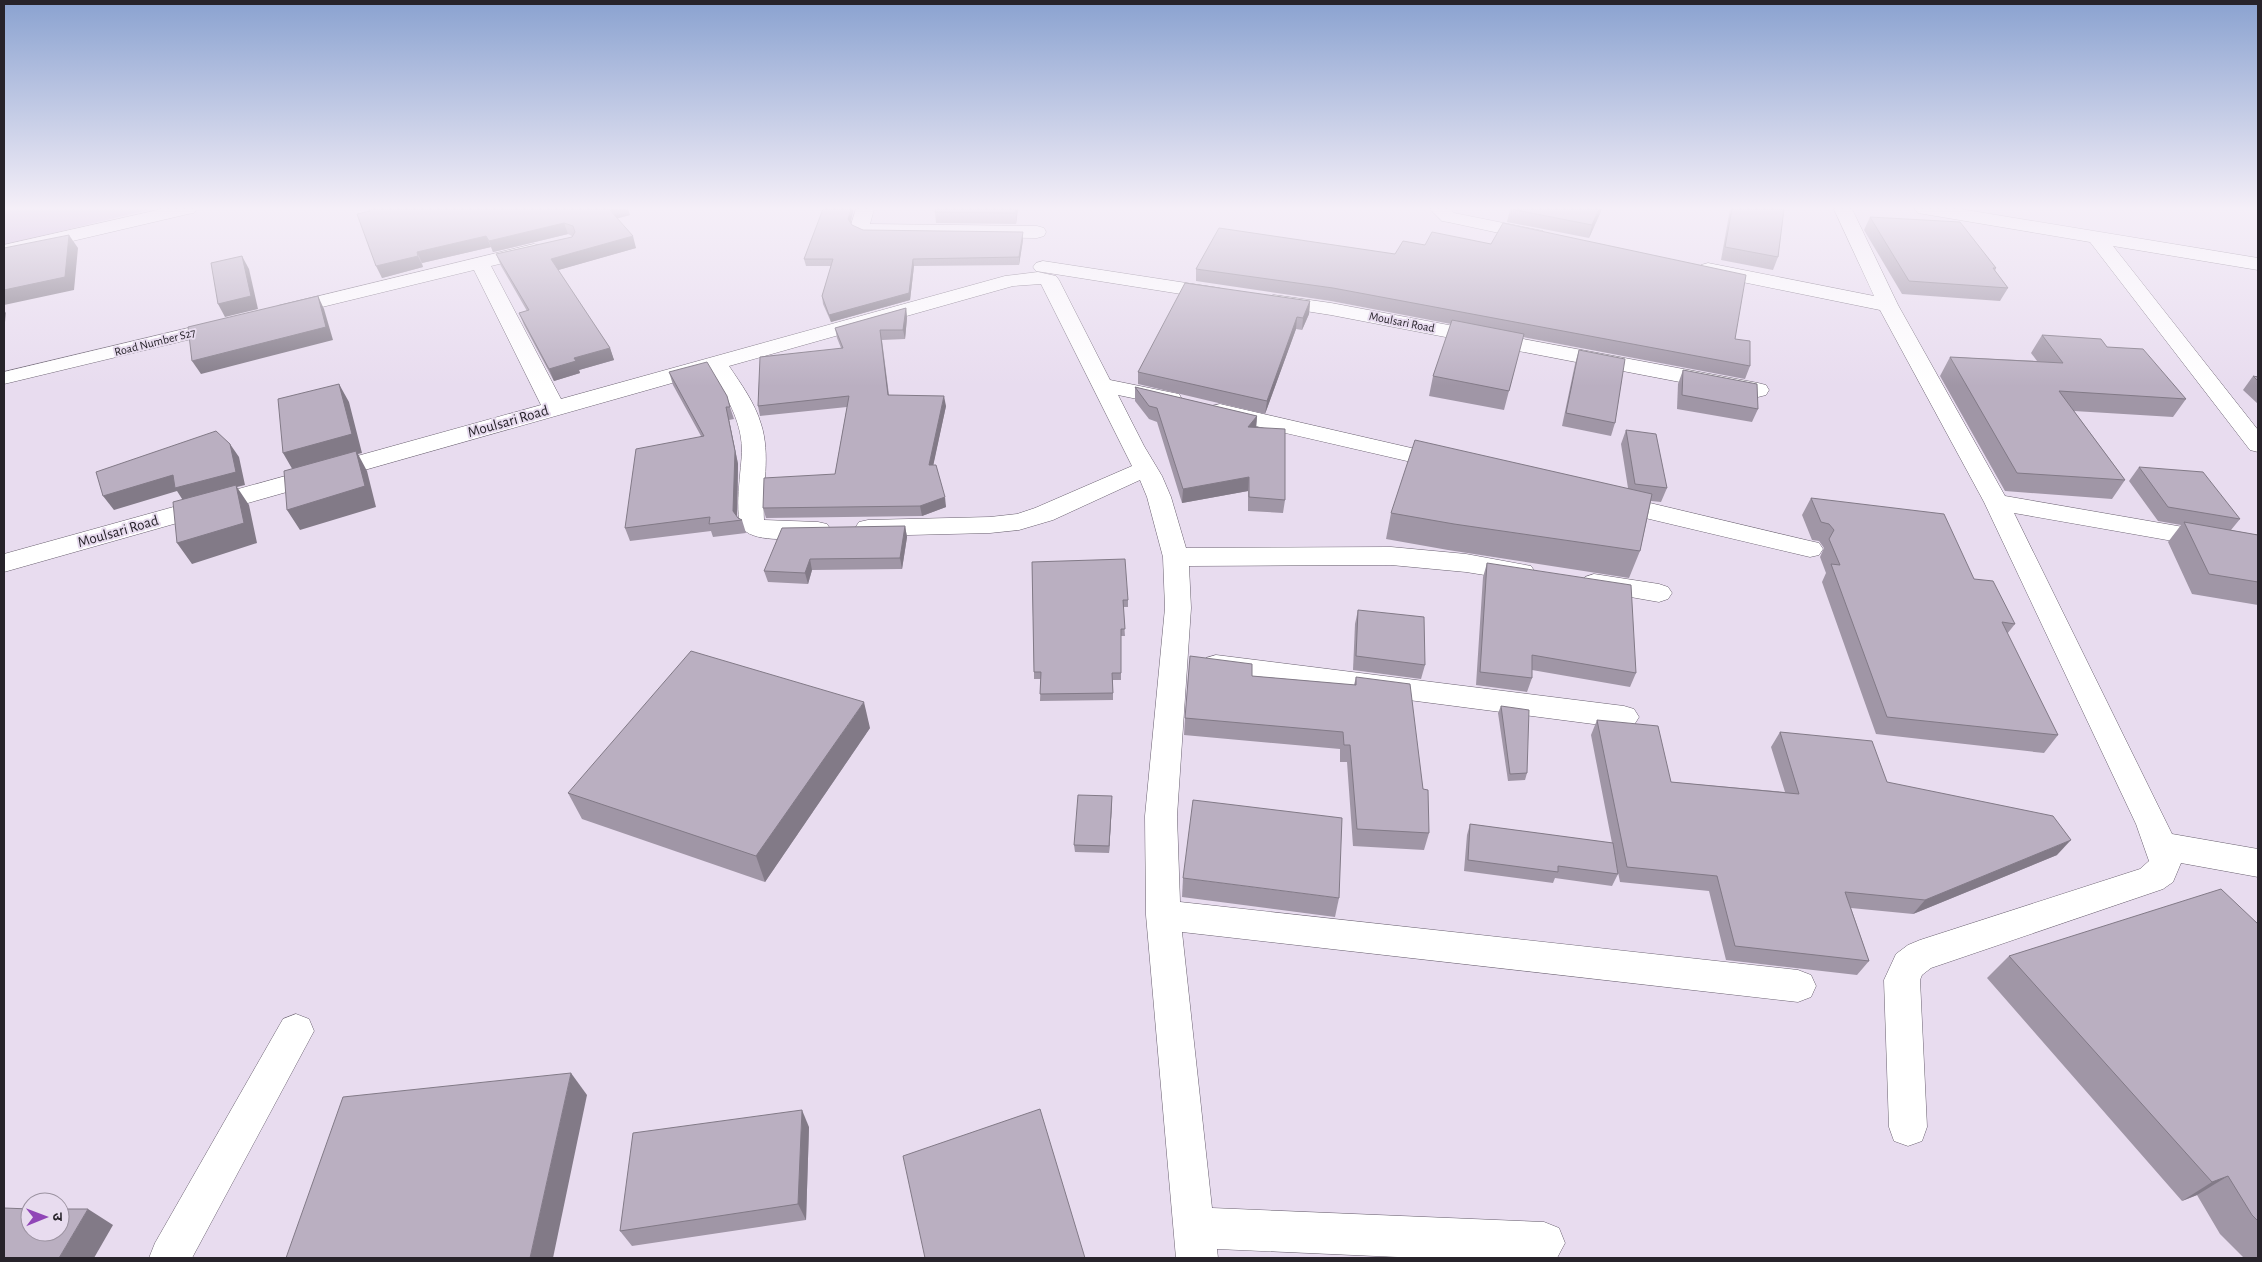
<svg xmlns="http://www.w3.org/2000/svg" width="2262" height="1262" font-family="'Alegreya Sans','Noto Sans Devanagari',sans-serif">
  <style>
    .green { fill: #c6aed5 }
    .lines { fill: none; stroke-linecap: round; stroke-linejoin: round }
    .minor-casing { stroke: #6a6170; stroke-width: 1 }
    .minor { fill: #fff; fill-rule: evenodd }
    .wall { fill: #a096a6 }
    .shaded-wall { fill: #827a87 }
    .building { fill: #baafc1; stroke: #827a87 }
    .labels { text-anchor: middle; stroke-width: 4; stroke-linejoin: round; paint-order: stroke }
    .far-street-label { font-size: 12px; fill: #27232a; stroke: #e8dcef }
    .street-label { font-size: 15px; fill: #27232a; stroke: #e8dcef }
  </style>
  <rect width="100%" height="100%" fill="#e8dcef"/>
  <path class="green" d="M 4,209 L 152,209 L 4,245 Z"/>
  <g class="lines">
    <defs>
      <g id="minor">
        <path d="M 162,209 L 197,209 L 194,213 L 188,214 L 4,257 L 4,245 Z"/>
        <path d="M 856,209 L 874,209 L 870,224 L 1037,226 L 1044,228 L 1046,232 L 1044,236 L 1037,238 L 864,235 L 857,233 L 851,225 Z"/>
        <path d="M 1430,209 L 1450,209 L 1454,213 L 1543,231 L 1545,235 L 1543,239 L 1536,241 L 1448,222 L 1442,221 Z"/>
        <path d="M 1834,209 L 1852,209 L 1898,305 L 2005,496 L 2258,540 L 2258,556 L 2014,513 L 2172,834 L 2258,849 L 2258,877 L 2181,863 L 2173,882 L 2163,889 L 1931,968 L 1922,975 L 1920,980 L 1927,1127 L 1922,1141 L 1908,1146 L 1894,1141 L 1889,1127 L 1884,980 L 1896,954 L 1908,945 L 1920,940 L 2140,869 L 2149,861 L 2136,824 L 1984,502 L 1880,310 L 1708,275 L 1701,273 L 1698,269 L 1701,265 L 1708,263 L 1874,296 Z"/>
        <path d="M 1915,209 L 1960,209 L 2258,258 L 2258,270 L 2113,246 L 2258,430 L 2258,452 L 2250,450 L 2090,242 L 1924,214 L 1918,213 Z"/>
        <path d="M 534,244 L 541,246 L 543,250 L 541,254 L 491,266 L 561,399 L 1005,276 L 1038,272 L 1056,276 L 1059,280 L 1110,380 L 1179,394 L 1182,399 L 1179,404 L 1171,406 L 1118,395 L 1144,446 L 1162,476 L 1171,497 L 1186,548 L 1391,547 L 1466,554 L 1531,566 L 1535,572 L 1531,578 L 1522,581 L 1466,572 L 1391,565 L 1189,566 L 1191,608 L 1177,816 L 1180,902 L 1798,970 L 1811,975 L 1816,986 L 1811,997 L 1798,1002 L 1182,932 L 1212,1208 L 1544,1222 L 1559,1228 L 1565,1243 L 1557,1258 L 1420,1258 L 1217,1249 L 1218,1258 L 1176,1258 L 1146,915 L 1145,816 L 1165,608 L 1163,557 L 1147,497 L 1140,480 L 1053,520 L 1019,530 L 990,533 L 868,536 L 859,534 L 855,528 L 859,522 L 868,520 L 990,517 L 1017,514 L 1035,508 L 1132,466 L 1041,284 L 1013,286 L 729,366 C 741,384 755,403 761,424 C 771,455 762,488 764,520 L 818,522 L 827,524 L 831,530 L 827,536 L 818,538 C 799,538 757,544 743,529 C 733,519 742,466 742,449 C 741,419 726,396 711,372 L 4,572 L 4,554 L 541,405 L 474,270 L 285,316 L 278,314 L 275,310 L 278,306 Z"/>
        <path d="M 1043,261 L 1219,288 L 1226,290 L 1229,294 L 1226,298 L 1219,300 L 1036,271 L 1033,267 L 1036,263 Z"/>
        <path d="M 1274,295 L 1331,303 L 1758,383 L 1766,385 L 1769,390 L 1766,395 L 1758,397 L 1331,315 L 1267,305 L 1264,301 L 1267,297 Z"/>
        <path d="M 226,319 L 233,321 L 236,325 L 233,329 L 4,384 L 4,372 Z"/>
        <path d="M 1220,404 L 1446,456 L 1454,458 L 1458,463 L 1454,468 L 1446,470 L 1212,416 L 1209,411 L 1212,406 Z"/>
        <path d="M 1612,494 L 1810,541 L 1819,543 L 1823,549 L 1819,555 L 1810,557 L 1603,508 L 1600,502 L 1603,496 Z"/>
        <path d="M 1594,574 L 1659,584 L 1668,587 L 1672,593 L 1668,599 L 1659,602 L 1585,589 L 1581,583 L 1585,577 Z"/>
        <path d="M 1216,655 L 1624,706 L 1634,709 L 1639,717 L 1634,725 L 1624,728 L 1216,675 L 1206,672 L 1202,665 L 1206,658 Z"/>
        <path d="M 296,1014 L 309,1019 L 314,1031 L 192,1258 L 149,1258 L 155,1243 L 283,1019 Z"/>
      </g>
    </defs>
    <use href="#minor" class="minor-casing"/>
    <use href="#minor" class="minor"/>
  </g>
  <g class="wall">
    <path d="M 936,209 L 1018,209 L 1016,224 L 936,223 L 935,212 Z"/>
    <path d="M 1510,209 L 1602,209 L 1589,238 L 1507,222 Z"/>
    <path d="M 1730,209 L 1784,209 L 1778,257 L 1773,270 L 1721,260 Z"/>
    <path d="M 370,211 L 630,215 L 617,218 L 636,248 L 558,270 L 610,348 L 614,360 L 579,370 L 580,373 L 554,381 L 524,325 L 519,313 L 527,311 L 501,266 L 496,254 L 572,237 L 572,236 L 568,234 L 493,252 L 491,247 L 422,263 L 423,267 L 382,278 Z"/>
    <path d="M 853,212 L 850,223 L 852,225 L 863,230 L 1023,240 L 1019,265 L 914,266 L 910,300 L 831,322 L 823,304 L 822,296 L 831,266 L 806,266 L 804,259 Z"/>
    <path d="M 1870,217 L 1996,268 L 1995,271 L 2008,288 L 2000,301 L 1902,294 L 1864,230 Z"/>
    <path d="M 1196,269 L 1735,339 L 1750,366 L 1745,379 L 1523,337 L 1504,410 L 1429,396 L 1433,376 L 1451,324 L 1331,301 L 1196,281 Z"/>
    <path d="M 1310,301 L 1309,314 L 1302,330 L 1296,329 L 1265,414 L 1138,384 L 1138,372 Z"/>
    <path d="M 906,308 L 907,318 L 905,339 L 882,340 L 889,395 L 946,406 L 933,465 L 946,507 L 922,516 L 766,518 L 763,508 L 835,474 L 847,407 L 760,416 L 758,406 L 841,348 L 837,338 L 835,328 Z"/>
    <path d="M 2042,335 L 2107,347 L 2186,399 L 2173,417 L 2074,411 L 2125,480 L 2112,499 L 2005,491 L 1940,376 L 1950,357 L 2037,361 L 2031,353 Z"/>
    <path d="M 1579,350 L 1615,423 L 1611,436 L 1562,426 L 1575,364 Z"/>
    <path d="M 1683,370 L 1758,409 L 1752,422 L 1677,409 L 1678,384 Z"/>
    <path d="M 669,372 L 730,407 L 734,419 L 729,420 L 738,464 L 737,517 L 742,520 L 746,533 L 713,537 L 711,531 L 630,541 L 625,528 L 701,436 L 673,385 Z"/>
    <path d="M 2253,376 L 2258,377 L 2258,404 L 2243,390 Z"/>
    <path d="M 1135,387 L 1257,416 L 1256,427 L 1285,500 L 1283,513 L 1248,511 L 1248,491 L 1182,503 L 1157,422 L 1149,419 L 1135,401 Z"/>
    <path d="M 1626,430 L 1667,488 L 1661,502 L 1651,501 L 1640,551 L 1629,578 L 1448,550 L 1386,539 L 1391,513 L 1628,488 L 1621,444 Z"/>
    <path d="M 2139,467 L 2240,519 L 2231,530 L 2258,535 L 2258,605 L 2192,594 L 2168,542 L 2181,525 L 2158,521 L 2129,481 Z"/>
    <path d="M 1811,498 L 1974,579 L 2015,624 L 2007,634 L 2058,735 L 2044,753 L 1876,734 L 1822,582 L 1826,573 L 1820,557 L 1824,548 L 1819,541 L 1812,540 L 1802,515 Z"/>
    <path d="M 905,526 L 907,537 L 902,569 L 812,570 L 808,584 L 768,582 L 764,571 Z"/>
    <path d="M 1032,562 L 1128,600 L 1128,607 L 1123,607 L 1125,636 L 1121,636 L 1121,680 L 1113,680 L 1113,700 L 1040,701 L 1041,679 L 1034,679 L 1034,672 Z"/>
    <path d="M 1487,563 L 1636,673 L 1630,687 L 1532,670 L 1532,678 L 1527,692 L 1476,685 L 1483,577 Z"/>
    <path d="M 1358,610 L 1425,665 L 1421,679 L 1353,670 L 1355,624 Z"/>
    <path d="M 1252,676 L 1354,685 L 1356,677 L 1423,789 L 1429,833 L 1424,850 L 1353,846 L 1347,762 L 1340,762 L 1340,749 L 1184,735 L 1185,718 Z"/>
    <path d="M 1501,706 L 1527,773 L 1525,780 L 1508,781 L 1498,713 Z"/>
    <path d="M 1597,720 L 1671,782 L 1785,792 L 1771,747 L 1780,732 L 1887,782 L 2057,855 L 1913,914 L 1851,908 L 1869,961 L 1857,975 L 1726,960 L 1709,891 L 1620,882 L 1615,858 L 1618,874 L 1612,886 L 1555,878 L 1553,883 L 1464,871 L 1467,835 L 1470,824 L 1612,843 L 1591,735 Z"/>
    <path d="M 870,728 L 765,882 L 582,819 L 568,793 Z"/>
    <path d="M 1112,803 L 1109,853 L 1075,852 L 1074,845 Z"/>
    <path d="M 1183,878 L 1339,898 L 1335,917 L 1182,897 Z"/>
    <path d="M 2258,924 L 2258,1258 L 2244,1258 L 2220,1234 L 2197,1195 L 2182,1201 L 1987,978 L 2009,956 Z"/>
    <path d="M 809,1127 L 806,1220 L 632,1246 L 620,1231 Z"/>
  </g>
  <g class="shaded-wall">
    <path d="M 609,209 L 628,209 L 630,215 L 612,220 Z"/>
    <path d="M 851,209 L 853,209 L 853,212 L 850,226 L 848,219 Z"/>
    <path d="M 1016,209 L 1018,209 L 1016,224 Z"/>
    <path d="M 1599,209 L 1602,209 L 1589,238 L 1592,225 Z"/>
    <path d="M 564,223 L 568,234 L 493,252 L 489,241 Z"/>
    <path d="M 1023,232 L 1023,240 L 1019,265 L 1019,257 Z"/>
    <path d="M 69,235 L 78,248 L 74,290 L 4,305 L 4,290 Z"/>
    <path d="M 486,236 L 491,247 L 422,263 L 417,252 Z"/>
    <path d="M 633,236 L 636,248 L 555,271 L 551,259 Z"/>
    <path d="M 242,256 L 249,269 L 258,309 L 225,317 L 218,304 Z"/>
    <path d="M 418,256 L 423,267 L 382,278 L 376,266 Z"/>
    <path d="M 913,259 L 914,266 L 910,300 L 831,322 L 829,315 Z"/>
    <path d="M 318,296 L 324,309 L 333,340 L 201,374 L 192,361 Z"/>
    <path d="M 1310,301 L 1309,314 L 1302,330 L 1303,318 Z"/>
    <path d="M 906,308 L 907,318 L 905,339 L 903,330 Z"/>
    <path d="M 4,310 L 6,313 L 4,331 Z"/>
    <path d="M 1297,317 L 1296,329 L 1265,414 L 1267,401 Z"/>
    <path d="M 610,348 L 614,360 L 579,370 L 580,373 L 554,381 L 549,369 L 574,358 Z"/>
    <path d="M 339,384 L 349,402 L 362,453 L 358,454 L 367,471 L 376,507 L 300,530 L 287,510 L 294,472 L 283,453 Z"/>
    <path d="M 944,396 L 946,406 L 931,476 L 929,465 Z"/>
    <path d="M 726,407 L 729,420 L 738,464 L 737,521 L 733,511 Z"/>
    <path d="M 1257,416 L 1256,429 L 1248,427 Z"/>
    <path d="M 230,444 L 239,457 L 245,485 L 237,487 L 249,505 L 257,543 L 192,564 L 177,543 L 184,502 L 177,491 L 114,510 L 103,496 Z"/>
    <path d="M 1249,477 L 1248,491 L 1182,503 L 1183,489 Z"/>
    <path d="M 945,497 L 946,507 L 922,516 L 920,506 Z"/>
    <path d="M 905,526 L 907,537 L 902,569 L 900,558 Z"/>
    <path d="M 810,559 L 812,570 L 808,584 L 805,573 Z"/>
    <path d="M 864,702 L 870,728 L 765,882 L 756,856 Z"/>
    <path d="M 1112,796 L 1112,803 L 1109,853 L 1109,846 Z"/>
    <path d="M 2071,840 L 2057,855 L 1913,914 L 1925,900 Z"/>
    <path d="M 571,1073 L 587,1095 L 553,1258 L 530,1258 Z"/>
    <path d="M 802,1110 L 809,1127 L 806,1220 L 798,1204 Z"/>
    <path d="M 2228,1176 L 2197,1195 L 2182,1201 L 2212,1182 Z"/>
    <path d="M 88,1209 L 113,1225 L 94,1258 L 59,1258 Z"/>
  </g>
  <g class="building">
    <path d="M 369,209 L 609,209 L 633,236 L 551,259 L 610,348 L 574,358 L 576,361 L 549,369 L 519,313 L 529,310 L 496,254 L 572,237 L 575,232 L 573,226 L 564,223 L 489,241 L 486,236 L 417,252 L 418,256 L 376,266 L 357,214 L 370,211 Z"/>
    <path d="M 823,209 L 851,209 L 848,219 L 852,225 L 863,230 L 1023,232 L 1019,257 L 913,259 L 909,293 L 829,315 L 822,296 L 833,259 L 804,259 Z"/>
    <path d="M 936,209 L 1016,209 L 1016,213 L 935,212 Z"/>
    <path d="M 1511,209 L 1599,209 L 1592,225 Z"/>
    <path d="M 1732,209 L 1784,209 L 1778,257 L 1725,247 Z"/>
    <path d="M 1870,217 L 1960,222 L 1996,268 L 1993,268 L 2008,288 L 1909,281 Z"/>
    <path d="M 1503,223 L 1746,275 L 1735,339 L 1750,341 L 1750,366 L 1333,288 L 1196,269 L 1219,228 L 1395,254 L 1403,241 L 1425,245 L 1432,232 L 1491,244 Z"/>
    <path d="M 69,235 L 65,277 L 4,290 L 4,248 Z"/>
    <path d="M 242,256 L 251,296 L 218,304 L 211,263 Z"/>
    <path d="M 1185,283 L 1310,301 L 1303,318 L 1297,317 L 1267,401 L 1138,372 Z"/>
    <path d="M 318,296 L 326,327 L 192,361 L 188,327 Z"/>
    <path d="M 906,308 L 903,330 L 880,330 L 888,395 L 944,396 L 929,465 L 936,465 L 945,497 L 920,506 L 763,508 L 764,478 L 835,474 L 849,396 L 758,406 L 760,357 L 843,348 L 835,328 Z"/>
    <path d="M 1452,320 L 1524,334 L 1509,391 L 1433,376 Z"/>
    <path d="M 2042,335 L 2101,339 L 2107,347 L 2143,349 L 2186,399 L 2059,391 L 2125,480 L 2017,473 L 1950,357 L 2063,363 Z"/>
    <path d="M 1579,350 L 1625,359 L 1615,423 L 1566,413 Z"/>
    <path d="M 707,362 L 727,396 L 730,407 L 726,407 L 735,451 L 733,511 L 738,518 L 742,520 L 709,524 L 710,517 L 625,528 L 636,449 L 704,436 L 669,372 Z"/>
    <path d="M 1683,370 L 1757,384 L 1758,409 L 1682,395 Z"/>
    <path d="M 2253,376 L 2258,377 L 2258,381 Z"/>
    <path d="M 339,384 L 352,434 L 283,453 L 278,399 Z"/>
    <path d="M 1135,387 L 1257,416 L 1248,427 L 1285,429 L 1285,500 L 1249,497 L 1249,477 L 1183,489 L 1157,408 L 1149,406 Z"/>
    <path d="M 1626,430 L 1656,434 L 1667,488 L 1635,484 Z"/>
    <path d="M 216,431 L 230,444 L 236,472 L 175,488 L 173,475 L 103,496 L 96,472 Z"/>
    <path d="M 1415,440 L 1652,494 L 1640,551 L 1454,524 L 1391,513 Z"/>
    <path d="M 356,451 L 365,486 L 287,510 L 284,471 Z"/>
    <path d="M 2139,467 L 2203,472 L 2240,519 L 2168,507 Z"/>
    <path d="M 236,485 L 244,523 L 177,543 L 173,502 Z"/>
    <path d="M 1811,498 L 1944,514 L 1974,579 L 1993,581 L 2015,624 L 2002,622 L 2058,735 L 1887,717 L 1831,564 L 1840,565 L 1829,539 L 1834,530 L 1829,524 L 1821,522 Z"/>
    <path d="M 2184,522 L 2258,535 L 2258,582 L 2209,574 Z"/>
    <path d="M 905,526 L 900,558 L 810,559 L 805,573 L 764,571 L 782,528 Z"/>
    <path d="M 1125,559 L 1128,600 L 1123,600 L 1125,629 L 1121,629 L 1121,673 L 1112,673 L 1113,693 L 1040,694 L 1041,672 L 1034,672 L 1032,562 Z"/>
    <path d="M 1487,563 L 1631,585 L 1636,673 L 1532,655 L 1532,678 L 1480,672 Z"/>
    <path d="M 1358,610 L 1424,617 L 1425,665 L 1356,656 Z"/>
    <path d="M 691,651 L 864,702 L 756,856 L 568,793 Z"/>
    <path d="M 1190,656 L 1252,664 L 1252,676 L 1356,685 L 1356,677 L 1410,684 L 1423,789 L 1428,790 L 1429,833 L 1357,829 L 1350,745 L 1344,745 L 1343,732 L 1185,718 Z"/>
    <path d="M 1501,706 L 1529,710 L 1527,773 L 1510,774 Z"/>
    <path d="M 1597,720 L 1658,726 L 1671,782 L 1799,794 L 1780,732 L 1872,741 L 1887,782 L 2053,816 L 2071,840 L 1925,900 L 1845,892 L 1869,961 L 1735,946 L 1717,876 L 1627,867 Z"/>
    <path d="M 1078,795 L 1112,796 L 1109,846 L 1074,845 Z"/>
    <path d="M 1193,800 L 1342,818 L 1339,898 L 1183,878 Z"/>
    <path d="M 1470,824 L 1613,843 L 1618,874 L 1558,866 L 1558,872 L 1468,860 Z"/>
    <path d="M 2221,889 L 2258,924 L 2258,1221 L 2252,1215 L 2228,1176 L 2212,1182 L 2009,956 Z"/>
    <path d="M 571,1073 L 530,1258 L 286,1258 L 343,1097 Z"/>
    <path d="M 1040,1109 L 1085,1258 L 925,1258 L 903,1156 Z"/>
    <path d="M 802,1110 L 798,1204 L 620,1231 L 633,1133 Z"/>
    <path d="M 4,1208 L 30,1209 L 30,1232 L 60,1232 L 60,1209 L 88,1209 L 59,1258 L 4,1258 Z"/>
  </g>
  <linearGradient id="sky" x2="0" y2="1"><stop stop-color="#8aa2d0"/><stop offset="0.54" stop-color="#f5eff8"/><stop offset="1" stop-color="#f5eff8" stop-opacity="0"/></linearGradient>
  <rect width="2262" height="386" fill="url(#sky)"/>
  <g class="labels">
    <g class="far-street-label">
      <text transform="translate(1402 322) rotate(11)" y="4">Moulsari Road</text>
      <text transform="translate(155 342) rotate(-14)" y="4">Road Number S27</text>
    </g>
    <g class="street-label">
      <text transform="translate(508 421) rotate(-16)" y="5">Moulsari Road</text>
      <text transform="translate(118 531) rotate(-16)" y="5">Moulsari Road</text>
    </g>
  </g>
  <rect width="2262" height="1262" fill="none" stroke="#27232a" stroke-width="10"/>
  <g transform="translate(45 1217) rotate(89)"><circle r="24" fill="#e8dcef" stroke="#9b92a0"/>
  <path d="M0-4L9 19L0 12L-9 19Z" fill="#9045b7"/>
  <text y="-8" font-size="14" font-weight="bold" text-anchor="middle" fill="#27232a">उ</text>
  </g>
</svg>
